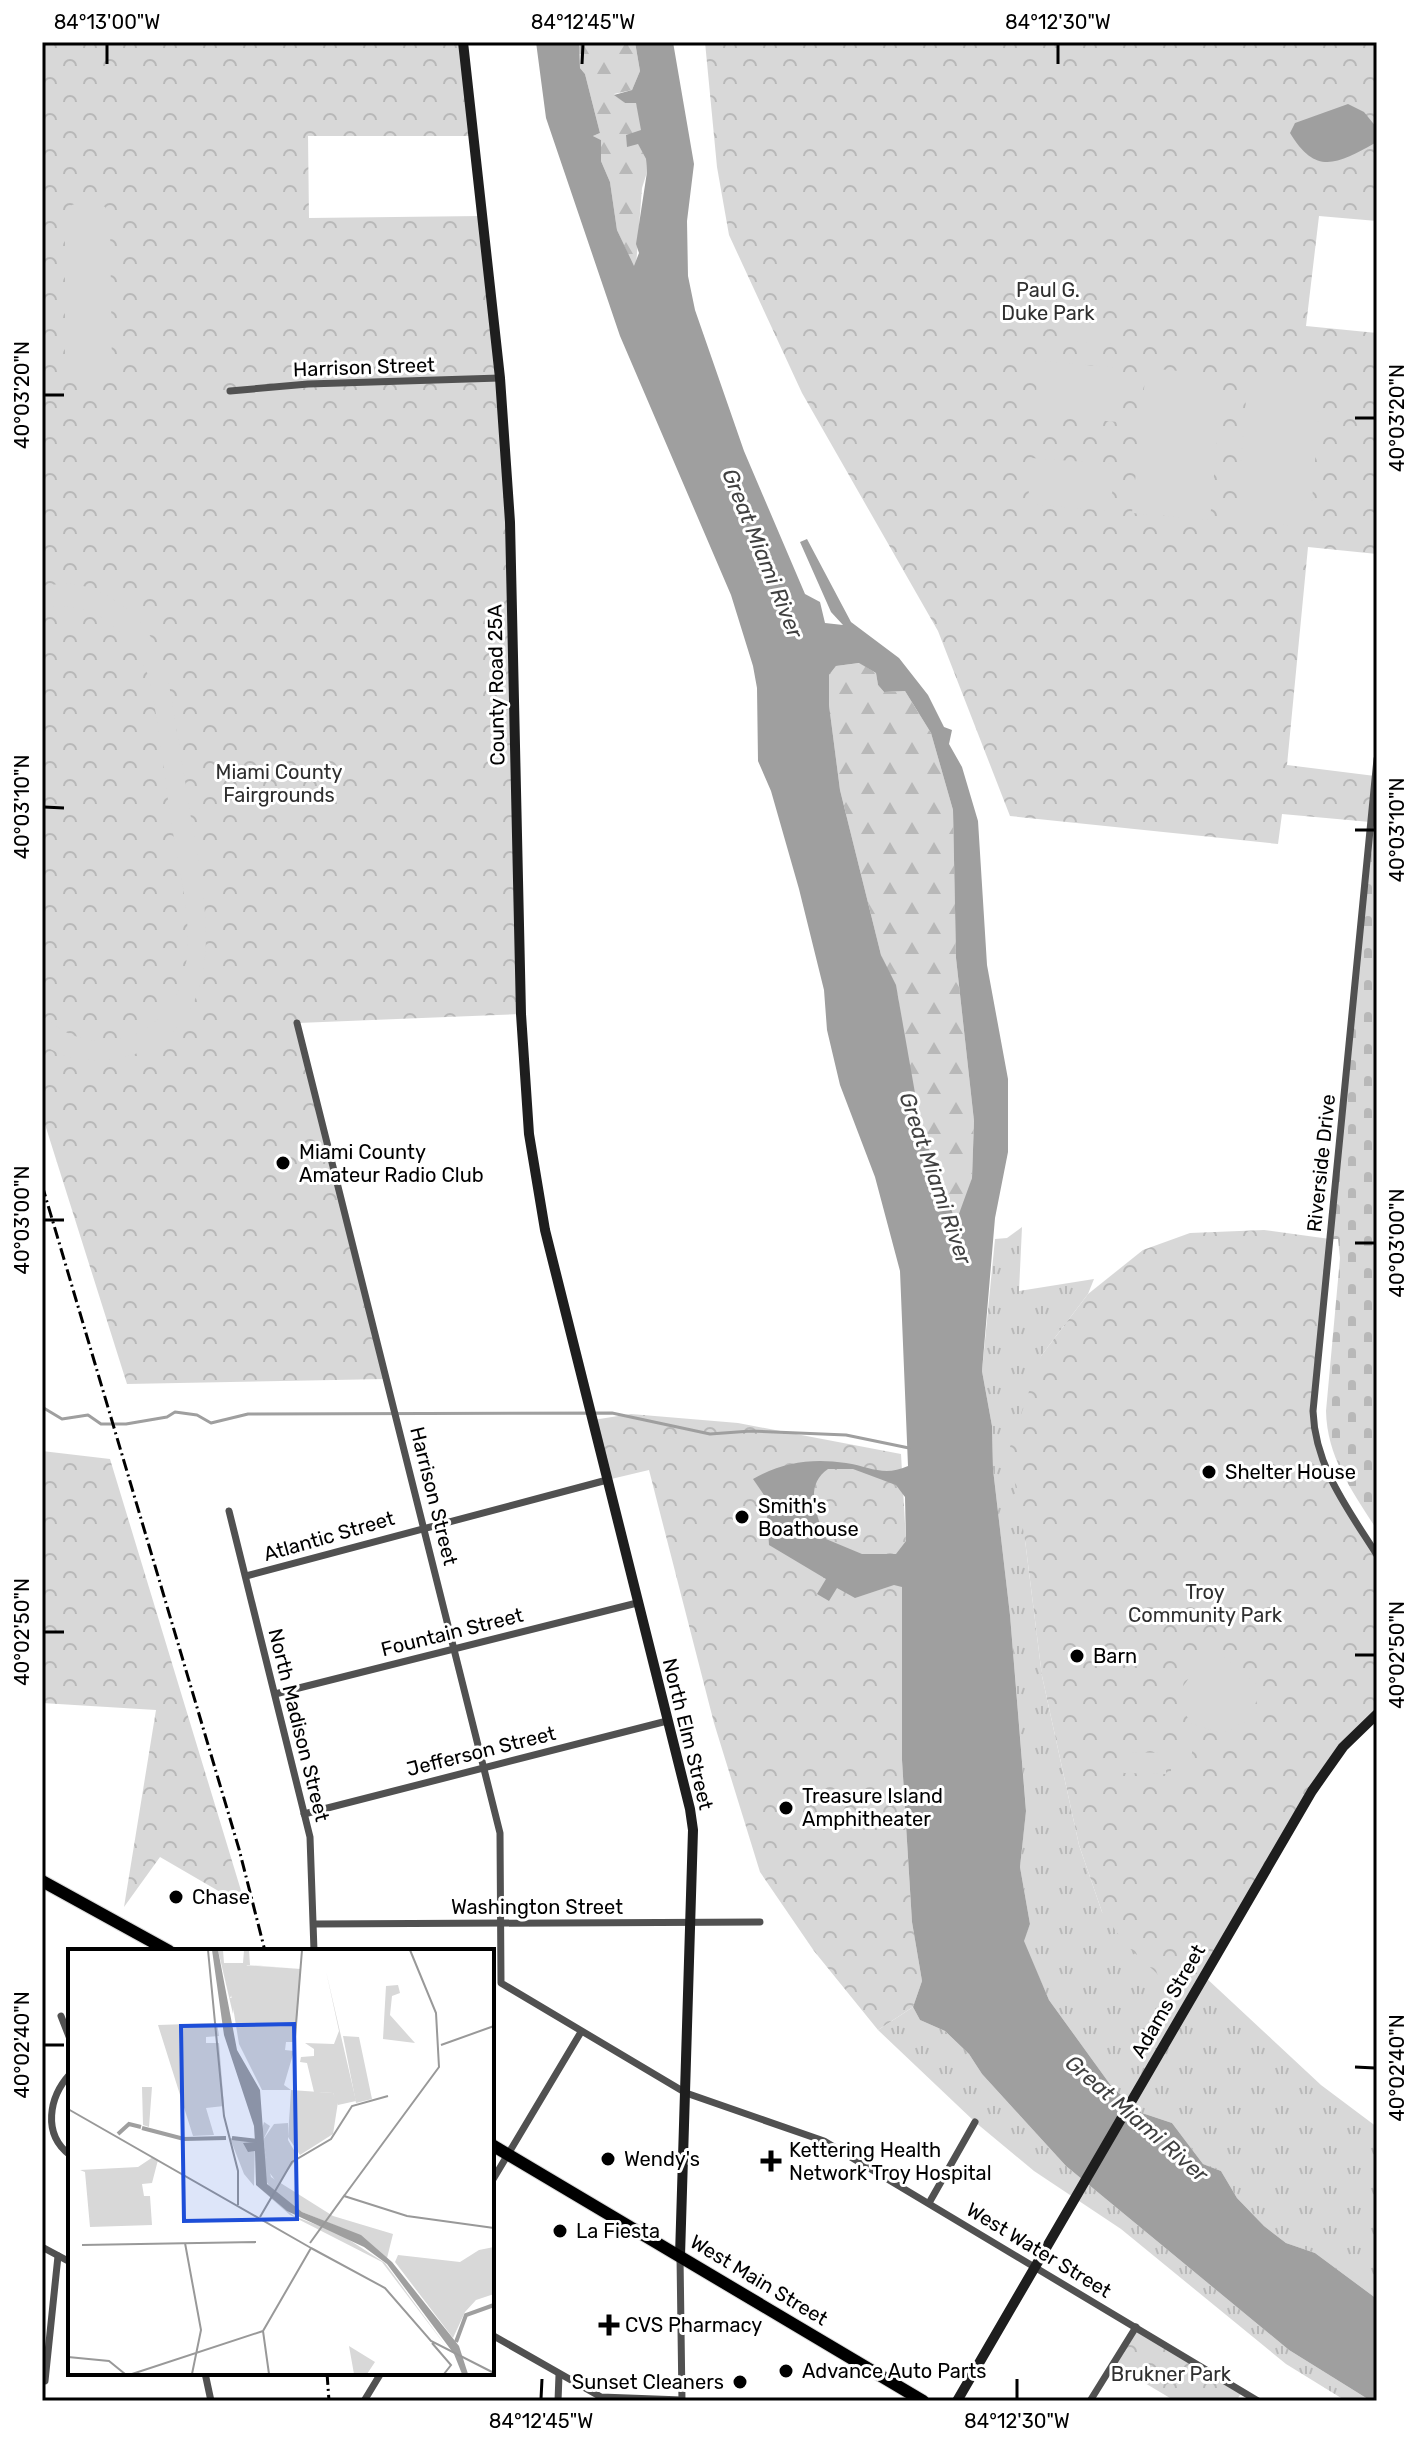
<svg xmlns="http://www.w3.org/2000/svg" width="1419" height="2443" font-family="Rubik,sans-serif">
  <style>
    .grass { fill: url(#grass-tufts) }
    .forest { fill: url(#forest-firs) }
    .cemetery { fill: url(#cemetery-stones) }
    .park { fill: url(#park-crowns) }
    .pitch { fill: #d8d8d8 }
    .water { fill: #9f9f9f; fill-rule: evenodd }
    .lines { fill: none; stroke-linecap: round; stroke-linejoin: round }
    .stream { stroke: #9f9f9f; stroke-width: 3 }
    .primary-casing { stroke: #dbdbdb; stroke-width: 14 }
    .street { stroke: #515151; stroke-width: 7 }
    .secondary { stroke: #1e1e1e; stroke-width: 10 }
    .primary { stroke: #000; stroke-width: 12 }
    .rail { stroke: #000; stroke-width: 3; stroke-dasharray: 12 4 2 4; stroke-linecap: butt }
    .ticks { fill: none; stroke: #000; stroke-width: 3 }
    .poi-dot { fill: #000; stroke: #fff; stroke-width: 3 }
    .labels { text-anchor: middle; stroke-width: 6; stroke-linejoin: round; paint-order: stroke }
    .park-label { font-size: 20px; fill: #2f2f2f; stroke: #fff }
    .street-label { font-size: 20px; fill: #000; stroke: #fff }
    .poi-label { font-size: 20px; fill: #000; stroke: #fff; text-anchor: start }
    .water-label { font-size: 22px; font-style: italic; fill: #404040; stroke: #fff }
    .inset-river { fill: none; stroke: #9f9f9f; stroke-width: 4 }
    .inset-road { fill: none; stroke: #999; stroke-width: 2 }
    .view { fill: #1d4ed8; fill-opacity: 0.15; stroke: #1d4ed8; stroke-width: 4 }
    .inset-edge { fill: none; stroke: #000; stroke-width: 4 }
    .neatline { fill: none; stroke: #000; stroke-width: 3 }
    .ticks-label { font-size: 20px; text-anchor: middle; fill: #000 }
  </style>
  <defs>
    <pattern id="grass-tufts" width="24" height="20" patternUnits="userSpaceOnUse" patternTransform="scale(2)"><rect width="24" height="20" fill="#d8d8d8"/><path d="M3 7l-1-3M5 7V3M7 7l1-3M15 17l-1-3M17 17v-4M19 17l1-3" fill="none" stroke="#b8b8b8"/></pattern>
    <pattern id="forest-firs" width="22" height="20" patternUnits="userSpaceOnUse" patternTransform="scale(2)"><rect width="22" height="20" fill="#d8d8d8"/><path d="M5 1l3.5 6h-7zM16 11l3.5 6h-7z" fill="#b8b8b8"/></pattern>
    <pattern id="cemetery-stones" width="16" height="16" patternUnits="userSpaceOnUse" patternTransform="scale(2)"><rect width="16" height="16" fill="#d8d8d8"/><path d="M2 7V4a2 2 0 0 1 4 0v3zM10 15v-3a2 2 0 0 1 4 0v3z" fill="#b8b8b8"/></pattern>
    <pattern id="park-crowns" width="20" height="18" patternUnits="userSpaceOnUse" patternTransform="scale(2)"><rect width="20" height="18" fill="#d8d8d8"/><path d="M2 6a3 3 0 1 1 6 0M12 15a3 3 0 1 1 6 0" fill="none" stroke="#b8b8b8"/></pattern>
  </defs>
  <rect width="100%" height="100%" fill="#fff"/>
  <g class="grass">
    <path d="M 1022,1227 L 1019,1291 L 1094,1279 L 1088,1294 L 1041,1356 L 1025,1540 L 1042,1676 L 1079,1845 L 1102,1912 L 1204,1976 L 1321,2085 L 1377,2127 L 1377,2299 L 1315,2253 L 1286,2243 L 1264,2226 L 1237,2198 L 1221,2171 L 1203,2164 L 1172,2123 L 1142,2113 L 1112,2087 L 1049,2000 L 1023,1941 L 1030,1924 L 1020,1867 L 1026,1810 L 1010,1615 L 993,1469 L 992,1426 L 982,1371 L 995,1239 L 1007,1238 Z"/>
    <path d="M 913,2007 L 920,2020 L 945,2031 L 969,2054 L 982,2074 L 1066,2166 L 1289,2350 L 1371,2401 L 1346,2401 L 1286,2364 L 1121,2229 L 1034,2171 L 975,2122 L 878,2030 Z"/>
  </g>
  <g class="forest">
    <path d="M 579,42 L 635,42 L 640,71 L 632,90 L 614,94 L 625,103 L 636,102 L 642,127 L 638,143 L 646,159 L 647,172 L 642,188 L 636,266 L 633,266 L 617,230 L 610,182 L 601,161 L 601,140 L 593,136 L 600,133 L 585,74 L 580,68 Z"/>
    <path d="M 860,663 L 876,673 L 878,685 L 884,692 L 905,691 L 931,733 L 953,810 L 956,958 L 974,1121 L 972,1178 L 961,1217 L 956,1222 L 921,1127 L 903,1037 L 898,996 L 881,955 L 840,790 L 829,705 L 829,675 L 836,666 Z"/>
  </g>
  <path class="cemetery" d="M 1370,822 L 1377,823 L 1377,1530 C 1353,1492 1327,1458 1326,1411 L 1340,1258 L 1338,1239 L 1330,1239 Z"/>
  <g class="park">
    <path d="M 42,42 L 463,42 L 472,136 L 308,136 L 309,218 L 481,216 L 510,522 L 521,1014 L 298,1023 L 387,1379 L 127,1384 L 42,1115 Z"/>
    <path d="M 705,42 L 1377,42 L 1377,221 L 1319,216 L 1306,326 L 1377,333 L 1377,554 L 1308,547 L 1287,765 L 1375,776 L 1370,822 L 1282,814 L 1278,844 L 1010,816 L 938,631 L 802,393 L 729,235 L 717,167 Z"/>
    <path d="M 1264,1230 L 1330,1239 L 1314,1398 L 1318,1450 L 1377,1555 L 1377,1714 L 1329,1764 L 1188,2002 L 1126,1945 L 1102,1912 L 1079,1845 L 1042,1676 L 1025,1540 L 1009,1450 L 1041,1356 L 1088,1294 L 1143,1250 L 1190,1233 Z"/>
    <path d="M 631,1414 L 738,1423 L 901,1454 L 906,1541 L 902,1586 L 902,1760 L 912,1922 L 922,1981 L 913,2007 L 878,2030 L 814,1951 L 760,1872 L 714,1723 L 649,1470 L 607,1480 L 593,1420 Z"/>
    <path d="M 42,1451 L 110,1459 L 246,1907 L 160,1857 L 124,1907 L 156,1710 L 42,1703 Z"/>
    <path d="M 1136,2327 L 1242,2392 L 1236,2401 L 1175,2401 L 1113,2364 Z"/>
  </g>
  <g class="pitch">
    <path d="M 88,199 L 105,207 L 110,216 L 112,372 L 65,372 L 65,222 L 72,205 Z"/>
    <path d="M 1072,316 L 1115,320 L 1113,344 L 1070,341 Z"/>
    <path d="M 1039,361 L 1122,368 L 1118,422 L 1034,415 Z"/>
    <path d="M 1146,368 L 1223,375 L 1210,520 L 1132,513 Z"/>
    <path d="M 1248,376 L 1321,382 L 1310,527 L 1236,521 Z"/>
    <path d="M 1031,458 L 1114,464 L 1111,511 L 1028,504 Z"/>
    <path d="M 68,583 C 116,589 150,624 166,667 C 175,718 183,768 191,818 C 204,897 235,1019 135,1054 C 105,1064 69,1063 42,1044 L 42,1015 C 65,1037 94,1047 126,1037 C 154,1029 175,1006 183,978 C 197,928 177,865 170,814 C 163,768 159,720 148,675 C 130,632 92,597 42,609 L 42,586 Z"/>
    <path d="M 1212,1647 L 1262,1689 L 1248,1720 L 1222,1734 L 1191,1723 L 1175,1697 Z"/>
    <rect x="1171" y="1745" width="21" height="37"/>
    <path d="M 1124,1752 L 1166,1753 L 1166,1774 L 1124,1773 Z"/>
  </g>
  <g class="water">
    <path d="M 536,42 L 579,42 L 580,68 L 585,74 L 600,133 L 593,136 L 601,140 L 601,161 L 610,182 L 617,230 L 634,266 L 639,253 L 636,244 L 647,172 L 646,159 L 638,144 L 627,147 L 626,135 L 641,130 L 636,103 L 625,103 L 614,95 L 632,90 L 640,71 L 635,42 L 673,42 L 694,164 L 687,221 L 688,276 L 695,310 L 744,451 L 805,594 L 820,602 L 825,623 L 843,625 L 831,612 L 800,542 L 807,539 L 851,622 L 899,658 L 928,695 L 944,727 L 952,730 L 949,744 L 962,767 L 978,821 L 987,965 L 1008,1079 L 1008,1152 L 995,1218 L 982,1371 L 992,1426 L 993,1469 L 1010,1615 L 1026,1811 L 1020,1867 L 1030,1924 L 1024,1941 L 1049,2000 L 1112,2087 L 1142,2113 L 1172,2123 L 1203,2164 L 1221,2171 L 1237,2198 L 1264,2226 L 1286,2243 L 1315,2253 L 1377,2299 L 1377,2401 L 1371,2401 L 1289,2350 L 1066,2166 L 982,2074 L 969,2054 L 945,2031 L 920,2020 L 913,2007 L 922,1981 L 912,1922 L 902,1760 L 902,1587 L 894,1585 L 855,1598 L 837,1588 L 829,1601 L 817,1594 L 826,1579 L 769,1545 L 766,1498 L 753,1479 C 783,1462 812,1458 846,1463 C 871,1467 884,1477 908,1466 L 900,1271 L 875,1177 L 840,1085 L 827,1030 L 824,990 L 799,889 L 771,791 L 758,761 L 757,688 L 753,666 L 731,595 L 620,336 L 546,118 ZM 859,663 L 876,673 L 878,685 L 884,692 L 905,691 L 931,733 L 953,810 L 956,958 L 974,1121 L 972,1178 L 956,1222 L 921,1127 L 896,985 L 881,955 L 840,790 L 829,705 L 829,675 L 836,666 ZM 828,1469 L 853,1469 L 896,1485 L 905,1497 L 906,1541 L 896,1554 L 862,1554 L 826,1539 C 817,1516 803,1486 828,1469 Z"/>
    <path d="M 1348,104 L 1364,112 L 1377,128 L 1375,143 C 1337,164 1316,176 1290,133 L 1295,123 Z"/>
  </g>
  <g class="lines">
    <path class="stream" d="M 42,1407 L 62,1419 L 88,1415 L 101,1424 L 126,1424 L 167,1417 L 175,1412 L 197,1415 L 211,1423 L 248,1414 L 612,1413 L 710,1434 L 751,1431 L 846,1435 L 909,1448"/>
    <defs>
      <g id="primary">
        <path d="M 42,1881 L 169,1951"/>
        <path d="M 492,2145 L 923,2401"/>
      </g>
    </defs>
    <use href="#primary" class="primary-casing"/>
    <g class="street">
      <path d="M 230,391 L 308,384 L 500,378"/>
      <path d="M 1377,759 L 1313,1411 C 1315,1467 1348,1509 1377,1555"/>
      <path d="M 297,1023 L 500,1833 L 501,1983 L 686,2093 L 824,2141 L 1258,2401"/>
      <path d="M 229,1511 L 310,1837 L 314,1951"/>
      <path d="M 246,1576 L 607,1480"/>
      <path d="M 275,1694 L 637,1603"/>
      <path d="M 304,1814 L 667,1721"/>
      <path d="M 314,1924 L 760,1922"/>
      <path d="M 61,2016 L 70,2039"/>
      <path d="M 70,2074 C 49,2097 42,2134 70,2155"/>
      <path d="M 492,2181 L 581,2032"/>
      <path d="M 929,2203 L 975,2122"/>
      <path d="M 42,2247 L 70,2262"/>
      <path d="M 680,2256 L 682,2401"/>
      <path d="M 492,2335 L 601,2397 L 682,2400"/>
      <path d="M 205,2373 L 211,2401"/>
      <path d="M 45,2381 L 58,2256"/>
      <path d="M 364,2401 L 381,2373"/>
      <path d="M 558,2401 L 559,2375"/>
      <path d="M 1090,2401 L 1136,2327"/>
    </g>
    <g class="secondary">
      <path d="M 463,42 L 500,378 L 510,522 L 521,1014 L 529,1134 L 545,1230 L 690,1809 L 693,1830 L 680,2256"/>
      <path d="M 957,2401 L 1312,1791 L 1343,1747 L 1377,1714"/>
    </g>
    <use href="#primary" class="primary"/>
    <g class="rail">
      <path d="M 42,1185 L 239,1849 L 265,1951"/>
      <path d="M 327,2373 L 329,2401"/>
    </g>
  </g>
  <path class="ticks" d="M 107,64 L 107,44M 582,64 L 583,44M 1058,64 L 1058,44M 44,395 L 64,395M 1355,418 L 1375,418M 44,807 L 64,808M 1355,830 L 1375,830M 44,1220 L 64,1220M 1355,1243 L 1375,1243M 44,1632 L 64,1632M 1355,1655 L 1375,1655M 44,2045 L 64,2045M 1355,2067 L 1375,2068M 541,2399 L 542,2379M 1017,2399 L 1017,2379"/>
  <g class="poi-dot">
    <circle cx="283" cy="1163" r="8"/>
    <circle cx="1209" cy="1472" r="8"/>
    <circle cx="742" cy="1517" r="8"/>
    <circle cx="1077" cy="1656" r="8"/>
    <circle cx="786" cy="1808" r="8"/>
    <circle cx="176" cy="1897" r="8"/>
    <circle cx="608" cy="2159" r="8"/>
    <path d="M767 2149h8v8h8v8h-8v8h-8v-8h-8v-8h8z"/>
    <circle cx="560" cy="2231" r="8"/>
    <path d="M605 2313h8v8h8v8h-8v8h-8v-8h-8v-8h8z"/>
    <circle cx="786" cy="2371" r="8"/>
    <circle cx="740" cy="2382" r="8"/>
  </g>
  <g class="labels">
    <g class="park-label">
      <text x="1048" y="297">Paul G.<tspan x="1048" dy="23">Duke Park</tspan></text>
      <text x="279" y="779">Miami County<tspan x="279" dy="23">Fairgrounds</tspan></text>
      <text x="1205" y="1599">Troy<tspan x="1205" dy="23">Community Park</tspan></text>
      <text x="1171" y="2381">Brukner Park</text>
    </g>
    <g class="street-label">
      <text transform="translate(364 367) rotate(-2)" y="7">Harrison Street</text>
      <text transform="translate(496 685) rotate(-91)" y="7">County Road 25A</text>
      <text transform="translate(1321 1163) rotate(-84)" y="7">Riverside Drive</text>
      <text transform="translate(434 1496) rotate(76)" y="7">Harrison Street</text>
      <text transform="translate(329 1536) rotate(-16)" y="7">Atlantic Street</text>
      <text transform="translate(452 1632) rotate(-14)" y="7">Fountain Street</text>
      <text transform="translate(299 1725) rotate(76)" y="7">North Madison Street</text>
      <text transform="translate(688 1734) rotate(76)" y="7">North Elm Street</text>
      <text transform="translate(481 1751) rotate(-14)" y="7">Jefferson Street</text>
      <text x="537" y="1914">Washington Street</text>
      <text transform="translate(1168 2001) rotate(-60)" y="7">Adams Street</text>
      <text transform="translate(1039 2250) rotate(31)" y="7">West Water Street</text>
      <text transform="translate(759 2280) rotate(31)" y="7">West Main Street</text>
    </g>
    <g class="poi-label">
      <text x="299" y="1159">Miami County<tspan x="299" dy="23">Amateur Radio Club</tspan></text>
      <text x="1225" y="1479">Shelter House</text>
      <text x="758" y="1513">Smith's<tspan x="758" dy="23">Boathouse</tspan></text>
      <text x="1093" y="1663">Barn</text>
      <text x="802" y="1803">Treasure Island<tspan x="802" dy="23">Amphitheater</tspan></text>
      <text x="192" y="1904">Chase</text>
      <text x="789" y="2157">Kettering Health<tspan x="789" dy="23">Network Troy Hospital</tspan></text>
      <text x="624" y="2166">Wendy's</text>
      <text x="576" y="2238">La Fiesta</text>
      <text x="625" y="2332">CVS Pharmacy</text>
      <text x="802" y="2378">Advance Auto Parts</text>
      <text x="724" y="2389" text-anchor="end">Sunset Cleaners</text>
    </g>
    <g class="water-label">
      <text transform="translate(763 553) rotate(68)" y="8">Great Miami River</text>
      <text transform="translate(936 1178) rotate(71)" y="8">Great Miami River</text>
      <text transform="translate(1137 2118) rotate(41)" y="8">Great Miami River</text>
    </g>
  </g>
  <g transform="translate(68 1949)">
    <rect width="426" height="426" fill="#fff"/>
    <path d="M 330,36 L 332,44 L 324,47 L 322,66 L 347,94 L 315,90 L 318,37 ZM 196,173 L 202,177 L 195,191 L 203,228 L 265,267 L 325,285 L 319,309 L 291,286 L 234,263 L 204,242 L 197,230 L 193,184 ZM 188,236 L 226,267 L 272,285 L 317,314 L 380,400 L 314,313 L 222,266 ZM 426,298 L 426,345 L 408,351 L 397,363 L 385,389 L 327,313 L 330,306 L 392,313 L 411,301 Z" fill="#d8d8d8"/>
    <path d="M 150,1 L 155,1 L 156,14 L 175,14 L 176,1 L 181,1 L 182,16 L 233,20 L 179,16 L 162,49 L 167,49 L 165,65 ZM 258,22 L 288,152 L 270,156 L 265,144 L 246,143 L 239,114 L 232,113 L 233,108 L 246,107 L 246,100 L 237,94 L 266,95 L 271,82 ZM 281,397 L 307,413 L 299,425 L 286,425 Z" fill="#d8d8d8"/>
    <path d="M 223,141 L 265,144 L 270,153 L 265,185 L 232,206 L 220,188 Z" fill="#d8d8d8"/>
    <path d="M 158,15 L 233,20 L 227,93 L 218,93 L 217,101 L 226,102 L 216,136 L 223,141 L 194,141 L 171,95 ZM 149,74 L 151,87 L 138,88 L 138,94 L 151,94 L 156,157 L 138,159 L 146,186 L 125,187 L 90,76 ZM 275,87 L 291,88 L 304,150 L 288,154 ZM 74,138 L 84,138 L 81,178 L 75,176 ZM 220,174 L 220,191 L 230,208 L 210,235 L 201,223 L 195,191 L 206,175 ZM 162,189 L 187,192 L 186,237 L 176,225 ZM 85,208 L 90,211 L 84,234 L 74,235 L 76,247 L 82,247 L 84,276 L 22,278 L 17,223 L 12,221 L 70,218 Z" fill="#d8d8d8"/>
    <path d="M 144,1 L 150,1 L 169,101 L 192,141 L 199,235 L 234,263 L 293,286 L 324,313 L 391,397 L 400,425 L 394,425 L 386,405 L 319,315 L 296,298 L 219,262 L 188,236 L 187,202 L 180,203 L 175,194 L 187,193 L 186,177 L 156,86 Z" fill="#9f9f9f"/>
    <path class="inset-river" d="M 74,179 L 116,190 L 158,189M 50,185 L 61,175 L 73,178M 164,189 L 189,192M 388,393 L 398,366 L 426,356"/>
    <path class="inset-road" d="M 140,1 L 156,167 L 170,222 L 170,256M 373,96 L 426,77M 226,100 L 234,1M 0,160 L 243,299M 276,247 L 371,118 L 368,64 L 342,1M 192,268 L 224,213 L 263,190 L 284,157 L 320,147M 117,294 L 133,381 L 124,425M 242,294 L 276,247 L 339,267 L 426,279M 14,296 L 188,293M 243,299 L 317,339 L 363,392 L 426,424M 364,394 L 383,416 L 376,425M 0,408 L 41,412 L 57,425M 64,425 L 195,382M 201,425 L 195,382 L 243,299"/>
    <path class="view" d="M 226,75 L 229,270 L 116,272 L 113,77 Z"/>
    <rect width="426" height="426" class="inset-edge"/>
  </g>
  <rect width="1419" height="2443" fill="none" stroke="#ffffff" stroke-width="88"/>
  <rect x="44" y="44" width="1331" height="2355" class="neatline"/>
  <g class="ticks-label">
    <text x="107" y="29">84°13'00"W</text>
    <text x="583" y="29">84°12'45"W</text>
    <text x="1058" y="29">84°12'30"W</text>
    <text transform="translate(22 395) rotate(-90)" y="7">40°03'20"N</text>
    <text transform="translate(1397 418) rotate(-90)" y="7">40°03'20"N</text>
    <text transform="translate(22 807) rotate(-90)" y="7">40°03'10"N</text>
    <text transform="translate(1397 830) rotate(-90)" y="7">40°03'10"N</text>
    <text transform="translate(22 1220) rotate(-90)" y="7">40°03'00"N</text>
    <text transform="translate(1397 1243) rotate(-90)" y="7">40°03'00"N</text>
    <text transform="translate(22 1632) rotate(-90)" y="7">40°02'50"N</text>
    <text transform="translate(1397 1655) rotate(-90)" y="7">40°02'50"N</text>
    <text transform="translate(22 2045) rotate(-90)" y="7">40°02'40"N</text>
    <text transform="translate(1397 2068) rotate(-90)" y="7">40°02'40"N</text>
    <text x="541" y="2428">84°12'45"W</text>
    <text x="1017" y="2428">84°12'30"W</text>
  </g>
</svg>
